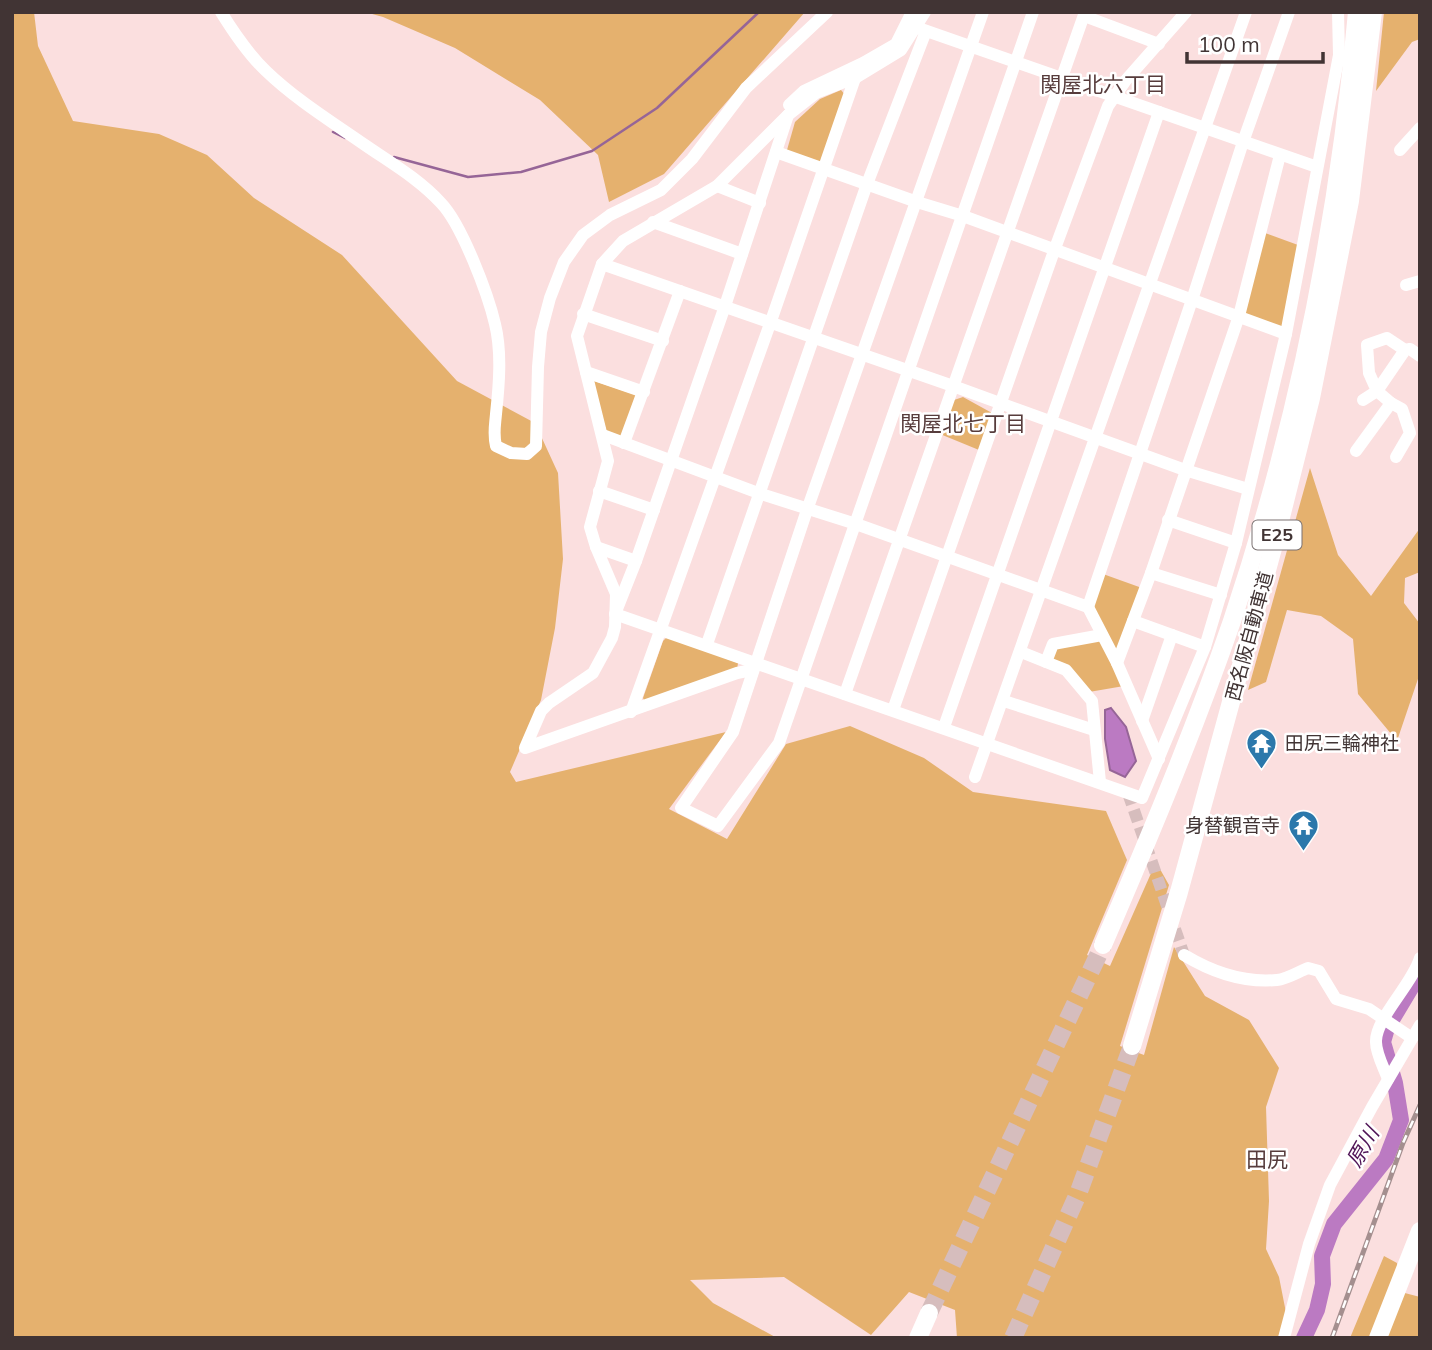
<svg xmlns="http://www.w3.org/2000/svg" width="1432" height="1350" font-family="Mulish,'Noto Sans JP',sans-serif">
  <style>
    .green { fill: #e5b16e }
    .water { fill: #bb7ac2; stroke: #966597; stroke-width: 2 }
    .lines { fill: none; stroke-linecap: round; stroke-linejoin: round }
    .stream { stroke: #966597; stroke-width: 2.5 }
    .river { stroke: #bb7ac2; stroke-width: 16 }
    .minor-tunnel { stroke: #d6bdbd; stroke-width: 12; stroke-dasharray: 12 6; stroke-linecap: butt }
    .highway-tunnel { stroke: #d6bdbd; stroke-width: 18; stroke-dasharray: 18 9; stroke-linecap: butt }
    .minor { stroke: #fff; stroke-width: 12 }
    .highway { stroke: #fff; stroke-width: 18 }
    .rail-casing { stroke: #a48f8f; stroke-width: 5 }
    .rail { stroke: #fff; stroke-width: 2.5; stroke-dasharray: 8; stroke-linecap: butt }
    .labels { text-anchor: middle; stroke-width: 5; stroke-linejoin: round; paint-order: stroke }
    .shield { fill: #fff; stroke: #7a7171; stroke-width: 2 }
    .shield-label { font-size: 18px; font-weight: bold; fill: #413434 }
    .street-label { font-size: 19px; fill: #413434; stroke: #fff }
    .poi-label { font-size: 19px; fill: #413434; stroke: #fff; text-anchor: start }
    .neighbourhood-label { font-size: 21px; fill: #573c3c; stroke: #fff }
    .water-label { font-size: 21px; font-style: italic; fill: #4f1356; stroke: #fff }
  </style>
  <rect width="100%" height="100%" fill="#fbdfdf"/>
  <g class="green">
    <path d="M 12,12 L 34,12 L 38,46 L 73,121 L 159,134 L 207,155 L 254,198 L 342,255 L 457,381 L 535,423 L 558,473 L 563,559 L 555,628 L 541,700 L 510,772 L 516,782 L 726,732 L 669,809 L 727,839 L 786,744 L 850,726 L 924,758 L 973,792 L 1106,811 L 1127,860 L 1087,955 L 1110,966 L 1156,862 L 1169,885 L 1120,1046 L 1144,1055 L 1174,947 L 1205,996 L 1249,1020 L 1279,1068 L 1266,1107 L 1269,1201 L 1266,1249 L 1279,1277 L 1291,1338 L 957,1338 L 955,1310 L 909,1292 L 871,1335 L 784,1277 L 690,1280 L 713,1303 L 777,1338 L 12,1338 Z"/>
    <path d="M 365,12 L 805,12 L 664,174 L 609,202 L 598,155 L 540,100 L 455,48 L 383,17 Z"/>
    <path d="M 1384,12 L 1420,12 L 1420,39 L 1412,42 L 1376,91 Z"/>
    <path d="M 841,90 L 846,96 L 821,165 L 787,150 L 795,122 L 820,99 Z"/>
    <path d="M 1265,233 L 1298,245 L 1282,329 L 1244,314 Z"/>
    <path d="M 591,380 L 636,395 L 624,437 L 607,433 Z"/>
    <path d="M 963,397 L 992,413 L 979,450 L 940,434 L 951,401 Z"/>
    <path d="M 1310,468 L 1338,555 L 1371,596 L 1420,528 L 1420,572 L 1405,578 L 1404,603 L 1420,624 L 1420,673 L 1397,741 L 1358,694 L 1353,639 L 1321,616 L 1287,610 L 1266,682 L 1248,690 Z"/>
    <path d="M 1103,574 L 1142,588 L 1116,656 L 1091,608 Z"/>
    <path d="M 666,638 L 672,638 L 738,663 L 737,670 L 646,704 L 643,698 L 663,641 Z"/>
    <path d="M 1101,638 L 1124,686 L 1089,692 L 1050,661 L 1056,647 Z"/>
    <path d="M 1384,1256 L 1397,1263 L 1401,1292 L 1420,1297 L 1420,1338 L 1350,1338 Z"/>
  </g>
  <path class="water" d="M 1111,708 L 1126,727 L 1136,761 L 1125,777 L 1110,770 L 1105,739 L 1105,710 Z"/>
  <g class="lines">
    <g class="stream">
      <path d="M 333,132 L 345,138"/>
      <path d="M 394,157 L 468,177 L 521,172 L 592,151 L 657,108 L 759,12"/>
      <path d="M 1419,976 L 1420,976"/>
    </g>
    <path class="river" d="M 1304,1338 L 1317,1310 L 1323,1284 L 1322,1256 L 1334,1224 L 1386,1159 L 1401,1120 L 1395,1083 L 1383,1042 L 1387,1028 L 1420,973"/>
    <path class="minor-tunnel" d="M 1128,793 L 1184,955"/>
    <g class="highway-tunnel">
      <path d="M 929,1313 L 1103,945"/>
      <path d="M 1013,1338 L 1078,1194 L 1132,1046"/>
    </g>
    <g class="minor">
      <path d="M 221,12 C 234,33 248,54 266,71 C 295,99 332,122 365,145 C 391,163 419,179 441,203 C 462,225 488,294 495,324 C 502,352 499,386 496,414 C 495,426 493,434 496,446 L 511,453 L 527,454 L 536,446 L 538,367 L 541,332 L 550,298 L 564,262 L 583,235 L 610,215 L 661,190 L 692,159 L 746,88 L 827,12"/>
      <path d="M 983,12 L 807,510 L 733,732 L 681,808 L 718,826 L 779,743 L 1033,12"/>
      <path d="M 1084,16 L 1159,44"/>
      <path d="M 921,29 L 1317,167"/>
      <path d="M 789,105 L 804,91 L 863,63 L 896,44 L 912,12"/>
      <path d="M 788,115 L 725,306 L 636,561 L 615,614 L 1142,798 L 1205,647 L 1236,543 L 1286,334 L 1339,55 L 1338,12"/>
      <path d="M 1400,150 L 1420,128"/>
      <path d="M 776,152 L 917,202 L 963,216 L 1286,334"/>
      <path d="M 717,186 L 760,203"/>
      <path d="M 653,222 L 742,254"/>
      <path d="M 602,264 L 953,386 L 1185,470 L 1248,489"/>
      <path d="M 1406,285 L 1420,281"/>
      <path d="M 583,314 L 663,341"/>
      <path d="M 586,372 L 644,392"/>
      <path d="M 1363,400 L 1377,391 L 1369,373 L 1367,345 L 1387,338 L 1405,350"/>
      <path d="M 1391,403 L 1402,409 L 1410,433 L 1396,457"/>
      <path d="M 603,435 L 761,494 L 856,524 L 1088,607 L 1117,663 L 1159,759"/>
      <path d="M 624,443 L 680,291"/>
      <path d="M 1356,451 L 1391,403 L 1377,391 L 1405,350 L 1410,349 L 1420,356"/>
      <path d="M 599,491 L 654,510"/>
      <path d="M 1168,520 L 1236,543"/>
      <path d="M 596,547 L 590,527 L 608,461 L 577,336 L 602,264 L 623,241 L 717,186 L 788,115 L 816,93 L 855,78 L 901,50 L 925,12"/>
      <path d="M 636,561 L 596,547 L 616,594 L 615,627 L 612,638 L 593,673 L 549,703 L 541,711 L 525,748 L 737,673 L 752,670"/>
      <path d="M 1151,573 L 1221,595"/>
      <path d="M 1088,607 L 1192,300 L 1243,142 L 1289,12"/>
      <path d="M 1133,621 L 1205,647"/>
      <path d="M 707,644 L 867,184 L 926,31"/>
      <path d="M 1021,652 L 1066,670 L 1092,701 L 1100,782"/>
      <path d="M 1046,662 L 1053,644 L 1102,635"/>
      <path d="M 1117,663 L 1151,573 L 1239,316 L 1280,155"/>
      <path d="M 845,694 L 1085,12"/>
      <path d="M 1004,701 L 1094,730"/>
      <path d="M 893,710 L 1054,251 L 1108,106 L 1126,80 L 1186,12"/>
      <path d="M 631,712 L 771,321 L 855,78"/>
      <path d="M 1142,721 L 1172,635"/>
      <path d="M 944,727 L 1159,112"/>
      <path d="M 975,777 L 1246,12"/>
      <path d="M 1184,955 C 1212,972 1244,983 1277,980 C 1287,979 1298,972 1308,968 L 1319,971 L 1336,999 L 1369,1009 L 1412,1038"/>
      <path d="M 1388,1079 C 1384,1068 1376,1054 1376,1042 C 1375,1019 1412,985 1420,958"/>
      <path d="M 1284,1338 L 1309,1244 L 1330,1185 L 1372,1107 L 1420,1025"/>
    </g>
    <g class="highway">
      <path d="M 1103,945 C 1149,838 1194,731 1232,621 C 1298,424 1339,219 1357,12"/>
      <path d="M 1132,1046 L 1179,892 L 1275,541 L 1311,398 L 1350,201 L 1373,12"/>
      <path d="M 918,1338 L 929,1313"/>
      <path d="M 1378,1338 L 1420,1231"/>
    </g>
    <defs>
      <path id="rail" d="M 1332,1338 L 1403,1143 L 1420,1105"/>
    </defs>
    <use href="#rail" class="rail-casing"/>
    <use href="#rail" class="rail"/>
  </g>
  <defs>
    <symbol id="temple-pin" viewBox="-11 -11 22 30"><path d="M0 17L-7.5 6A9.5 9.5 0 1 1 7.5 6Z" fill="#2b78ab" stroke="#fff"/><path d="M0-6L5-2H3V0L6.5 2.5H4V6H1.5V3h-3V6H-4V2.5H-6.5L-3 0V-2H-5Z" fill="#fff"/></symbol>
  </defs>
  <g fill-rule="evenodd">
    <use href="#temple-pin" x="1244" y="726" width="35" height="47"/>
    <use href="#temple-pin" x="1286" y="808" width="35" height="47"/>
  </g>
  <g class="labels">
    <rect class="shield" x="1252.5" y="520.5" width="49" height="29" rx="5"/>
    <g class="shield-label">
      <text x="1277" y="541">E25</text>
    </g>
    <g class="street-label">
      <text transform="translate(1249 636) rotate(-75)" y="7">西名阪自動車道</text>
    </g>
    <g class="poi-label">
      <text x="1285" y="750">田尻三輪神社</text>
      <text x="1280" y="832" text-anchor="end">身替観音寺</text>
    </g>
    <g class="neighbourhood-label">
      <text x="1103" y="92">関屋北六丁目</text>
      <text x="963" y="431">関屋北七丁目</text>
      <text x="1267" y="1167">田尻</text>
    </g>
    <g class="water-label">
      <text transform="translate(1363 1147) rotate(-60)" y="7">原川</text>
    </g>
  </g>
  <rect width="1432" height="1350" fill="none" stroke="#413434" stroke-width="28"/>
  <path d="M1187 52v10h136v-10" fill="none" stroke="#413434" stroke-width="3.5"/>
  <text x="1198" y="52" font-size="21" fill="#413434" stroke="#ffffff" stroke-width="5" paint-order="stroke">100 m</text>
</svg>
